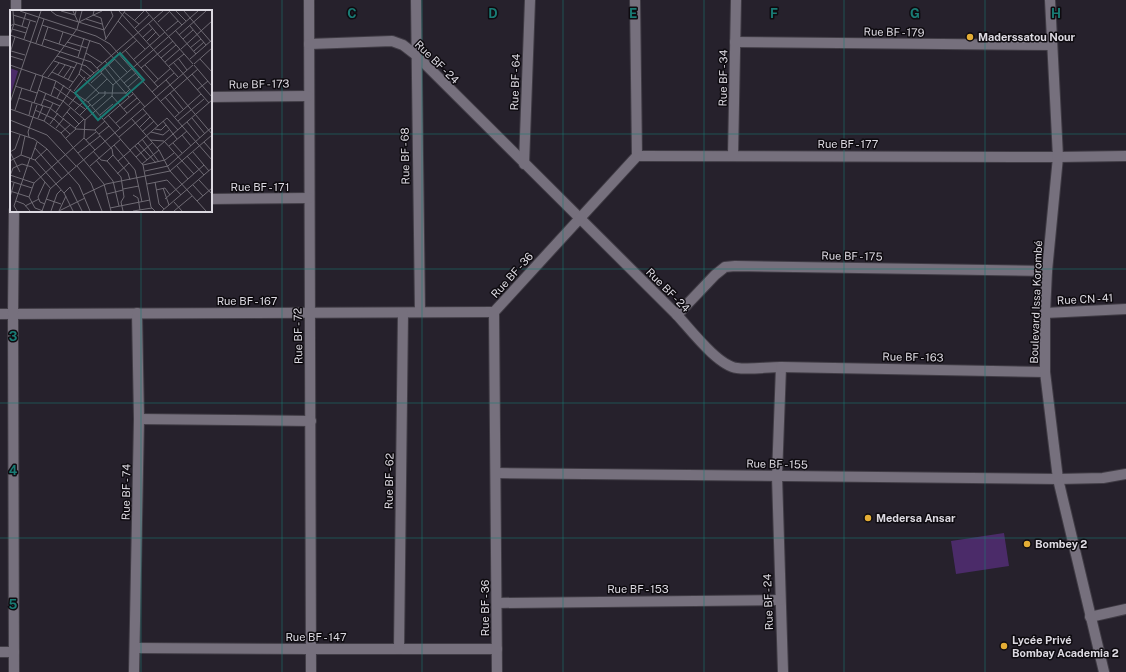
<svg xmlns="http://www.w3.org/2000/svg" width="1126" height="672" font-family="'Public Sans',sans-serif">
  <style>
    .green { fill: #4b2b69 }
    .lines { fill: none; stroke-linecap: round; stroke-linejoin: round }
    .street-casing { stroke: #403c45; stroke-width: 12 }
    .secondary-casing { stroke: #403c45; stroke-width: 12 }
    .street { stroke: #76707d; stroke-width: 10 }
    .secondary { stroke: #76707d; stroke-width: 10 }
    .grid { fill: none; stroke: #197b74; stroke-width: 1; stroke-opacity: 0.55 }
    .poi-dot { fill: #e4ad35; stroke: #0e0b10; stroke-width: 1.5 }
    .labels { text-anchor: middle; stroke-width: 3; stroke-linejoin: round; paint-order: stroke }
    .street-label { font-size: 11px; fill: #dcd9e1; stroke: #0e0b10 }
    .poi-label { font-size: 11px; font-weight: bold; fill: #dcd9e1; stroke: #0e0b10; text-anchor: start }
    .inset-road { fill: none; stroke: #6f6b74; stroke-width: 1 }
    .view { fill: #197b74; fill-opacity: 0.15; stroke: #197b74; stroke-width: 2 }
    .inset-edge { fill: none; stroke: #dcd9e1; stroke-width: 2 }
    .grid-label { font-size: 13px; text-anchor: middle; font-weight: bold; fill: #197b74; stroke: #0e0b10; stroke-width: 3; stroke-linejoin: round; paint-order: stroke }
  </style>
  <rect width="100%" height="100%" fill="#26212c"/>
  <path class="green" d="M 1004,533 L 1009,566 L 956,574 L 951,541 Z"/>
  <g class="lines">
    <defs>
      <g id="street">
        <path d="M 309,0 L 311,672"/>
        <path d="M 416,0 L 420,312"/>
        <path d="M 0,41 L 11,41"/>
        <path d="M 735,42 L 1052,45"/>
        <path d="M 309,44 L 392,41 L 403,45 L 416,55 L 677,315 C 690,329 718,366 737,368 C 750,370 767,367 781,367 L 777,476 L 783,672"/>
        <path d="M 211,97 L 308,96"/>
        <path d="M 637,156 L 1058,157 L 1126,156"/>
        <path d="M 733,156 L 736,0"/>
        <path d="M 524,164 L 530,0"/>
        <path d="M 211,199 L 309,198"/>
        <path d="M 1045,313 L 1126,309"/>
        <path d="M 0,314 L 494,312"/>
        <path d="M 677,315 L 715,275 L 725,267 L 735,266 L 1047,271"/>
        <path d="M 781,367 L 1045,372"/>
        <path d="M 139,419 L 311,421"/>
        <path d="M 496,473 L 1058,479 L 1103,478 L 1126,474"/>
        <path d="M 497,603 L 780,600"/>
        <path d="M 1090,617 L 1126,609"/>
        <path d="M 135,648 L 311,649 L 497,649"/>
        <path d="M 399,649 L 403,313"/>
        <path d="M 0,652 L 14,652"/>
        <path d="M 134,672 L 139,419 L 137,313"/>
        <path d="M 497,672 L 494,312 L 637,156 L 635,0"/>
      </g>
      <g id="secondary">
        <path d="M 16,0 L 16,11"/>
        <path d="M 1050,0 L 1058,157 L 1047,271 L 1045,313 L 1045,372 L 1058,479 L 1104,672"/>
        <path d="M 14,672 L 13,314 L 14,211"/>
      </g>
    </defs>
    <use href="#street" class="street-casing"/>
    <use href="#secondary" class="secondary-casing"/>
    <use href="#street" class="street"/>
    <use href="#secondary" class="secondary"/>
  </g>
  <path class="grid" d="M 141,0 L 141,11M 282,0 L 282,672M 422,0 L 422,672M 563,0 L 563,672M 704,0 L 704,672M 844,0 L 844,672M 985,0 L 985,672M 0,134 L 11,134M 211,134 L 1126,134M 141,211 L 141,672M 0,269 L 1126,269M 0,403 L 1126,403M 0,538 L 1126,538"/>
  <g class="poi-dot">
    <circle cx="970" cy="37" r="4"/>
    <circle cx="868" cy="518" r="4"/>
    <circle cx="1027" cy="544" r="4"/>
    <circle cx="1004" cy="646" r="4"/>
  </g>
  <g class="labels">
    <g class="street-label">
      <text transform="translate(894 32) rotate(1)" y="4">Rue BF - 179</text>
      <text transform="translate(437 62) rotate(44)" y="4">Rue BF - 24</text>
      <text transform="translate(723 78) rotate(-89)" y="4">Rue BF - 34</text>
      <text transform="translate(515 82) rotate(-88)" y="4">Rue BF - 64</text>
      <text transform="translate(259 84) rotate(-1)" y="4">Rue BF - 173</text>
      <text x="848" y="148">Rue BF - 177</text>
      <text transform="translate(405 156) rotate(-91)" y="4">Rue BF - 68</text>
      <text x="260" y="191">Rue BF - 171</text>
      <text transform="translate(852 256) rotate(1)" y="4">Rue BF - 175</text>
      <text transform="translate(512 275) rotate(-48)" y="4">Rue BF - 36</text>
      <text transform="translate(668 290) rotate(45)" y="4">Rue BF - 24</text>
      <text transform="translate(1085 299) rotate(-3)" y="4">Rue CN - 41</text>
      <text x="247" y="305">Rue BF - 167</text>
      <text transform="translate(1036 302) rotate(-88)" y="4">Boulevard Issa Korombé</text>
      <text transform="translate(298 336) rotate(-91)" y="4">Rue BF - 72</text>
      <text transform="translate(913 357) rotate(1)" y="4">Rue BF - 163</text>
      <text transform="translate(777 464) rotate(1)" y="4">Rue BF - 155</text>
      <text transform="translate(389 481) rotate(-89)" y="4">Rue BF - 62</text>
      <text transform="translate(126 492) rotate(-89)" y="4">Rue BF - 74</text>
      <text x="638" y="593">Rue BF - 153</text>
      <text transform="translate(768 602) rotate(-92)" y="4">Rue BF - 24</text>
      <text transform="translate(485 608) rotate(-90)" y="4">Rue BF - 36</text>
      <text x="316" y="641">Rue BF - 147</text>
    </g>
    <g class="poi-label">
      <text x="978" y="41">Maderssatou Nour</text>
      <text x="876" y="522">Medersa Ansar</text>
      <text x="1035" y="548">Bombey 2</text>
      <text x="1012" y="644">Lycée Privé<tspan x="1012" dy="13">Bombay Academia 2</tspan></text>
    </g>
  </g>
  <g transform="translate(10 10)">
    <rect width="202" height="202" fill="#26212c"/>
    <path d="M 0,58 L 8,61 L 0,87 Z" fill="#4b2b69"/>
    <path class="inset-road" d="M 10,1 L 86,26 L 100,34 L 202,150M 41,1 L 46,5 L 94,20 L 103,6 L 101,1M 51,1 L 65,5 L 66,1M 63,1 L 68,12M 84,1 L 83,5 L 91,8M 109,1 L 168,67M 136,1 L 183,54M 159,1 L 172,15M 166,1 L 176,11M 174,1 L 202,33M 114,2 L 129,14M 3,5 L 26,12M 91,8 L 96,29M 76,9 L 92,14M 125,10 L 134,1M 108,11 L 135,39M 69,12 L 92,1M 148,12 L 160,1M 138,13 L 150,27M 32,15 L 90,34 L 117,62M 0,16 L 4,14 L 17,18M 12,16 L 16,3M 180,16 L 196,35M 125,18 L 139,5M 2,19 L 16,23M 165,20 L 186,44M 156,21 L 168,11M 0,25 L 81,52 L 103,75 L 102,86 L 117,103M 0,25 L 4,14 L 3,1M 169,25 L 196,1M 133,27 L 143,18M 14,29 L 20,11M 34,29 L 70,41M 173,29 L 183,20M 95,30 L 115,1M 137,31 L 146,22M 57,32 L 77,38M 26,33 L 34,9M 49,34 L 53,22M 32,35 L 38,17M 180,38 L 191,29M 171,39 L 202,11M 115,40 L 148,77M 1,41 L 15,45M 184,41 L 194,32M 0,43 L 5,27M 76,43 L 92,53M 110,45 L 127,30M 0,46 L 13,50M 47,46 L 76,56 L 84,63M 68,47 L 74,28M 151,48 L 166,35M 168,48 L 177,60M 180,49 L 202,30M 190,49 L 202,62M 123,50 L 155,22M 44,51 L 65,58M 95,51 L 135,97M 155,52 L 170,39M 163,52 L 199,93M 184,54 L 202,38M 0,55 L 46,71 L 78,92 L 133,155 L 141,197 L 145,201M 135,55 L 148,69M 184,55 L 202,76M 159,56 L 174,44M 87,58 L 153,1M 95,58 L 106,72M 131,58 L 163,31M 71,59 L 81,67M 42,62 L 63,72M 91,62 L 105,49M 69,64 L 89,83 L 116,83 L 120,79M 182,64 L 202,87M 48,65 L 55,55M 32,66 L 67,19 L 72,1M 38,67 L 49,53M 54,67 L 61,57M 77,69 L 89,59M 58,70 L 67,53M 156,70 L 202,124M 106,72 L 119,87M 81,73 L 92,63M 114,73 L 126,63M 144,73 L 161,58M 103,75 L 188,1M 5,76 L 27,83M 44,77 L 75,99M 118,77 L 129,67M 59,78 L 69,64 L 80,30M 28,80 L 53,91 L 75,110 L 74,128M 187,80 L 198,71M 20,81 L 26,64M 64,81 L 75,67M 142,82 L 164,63M 160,83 L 173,99M 41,85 L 46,71M 155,87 L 169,103M 9,88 L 40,98 L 66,119M 47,88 L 54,75M 34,89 L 50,96M 151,91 L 188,59M 78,92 L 89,83M 0,93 L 31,1M 24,93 L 33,66M 59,95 L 68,84M 31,96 L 36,83M 82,96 L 95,85 L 95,81M 0,99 L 34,111 L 51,123 L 94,174 L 101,201M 114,99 L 127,88M 133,99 L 148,116M 5,100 L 12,78M 25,100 L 44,109 L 60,124M 65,100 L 97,69M 46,102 L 61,79M 57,102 L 69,114M 19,105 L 22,93M 70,105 L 81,94M 90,105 L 103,94M 98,105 L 110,118M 53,107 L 61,97M 165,107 L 191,84M 28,108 L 33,96M 121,108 L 149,140 L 160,161 L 196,201M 182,108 L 195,124M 94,109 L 123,84M 0,110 L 37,125 L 66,156M 75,110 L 102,86M 34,111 L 43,93M 153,111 L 167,129M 168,111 L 194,89M 177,112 L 190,128M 106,113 L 130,92M 40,114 L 48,103M 46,118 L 54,108M 65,118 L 74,109M 129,118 L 140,107M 66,119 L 85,120M 145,119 L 151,120 L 156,115M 85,120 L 95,111M 0,121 L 24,129 L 37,139 L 69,175 L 80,201M 132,122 L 144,111M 141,122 L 153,125 L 159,120M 51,123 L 61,114M 89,124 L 99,116M 172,125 L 181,136M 19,127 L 18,122 L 27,95M 109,127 L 137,103M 56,128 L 66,119M 74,128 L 85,140M 132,129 L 149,152M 76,130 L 86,122M 140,130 L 154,131 L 172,151M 194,132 L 202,141M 128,133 L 146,153M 163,133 L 172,143M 104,135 L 125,160 L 132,192M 125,136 L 137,150M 159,136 L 177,121M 25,138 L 52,169M 147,138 L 202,90M 120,140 L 157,108 L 168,120M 83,141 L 91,150 L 97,151 L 103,145 L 102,139 L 85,120M 0,142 L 10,162M 0,142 L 5,139 L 10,125M 183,142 L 199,161M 68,143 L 90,126M 11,145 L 15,126M 103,145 L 118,163 L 120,170M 177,146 L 194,165M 126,147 L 142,133M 21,149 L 27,132M 25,150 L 37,139M 86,150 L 103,171 L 109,196M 0,151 L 11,145 L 25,150 L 54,183 L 63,201M 97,151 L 111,167 L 114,187M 108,151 L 121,140M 172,151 L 184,164M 132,154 L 149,140M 133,155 L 155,150 L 164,143M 67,156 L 81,173 L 92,201M 80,156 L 111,129M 167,156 L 178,169M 135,161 L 158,156 L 202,117M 107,164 L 119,153M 0,165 L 24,173M 0,166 L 3,158 L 12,154 L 22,157 L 41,179M 189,170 L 202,184M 0,171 L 22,178M 145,172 L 149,194 L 154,199M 137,174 L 157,170 L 171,185M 183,175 L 193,186M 153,178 L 159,195M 113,179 L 129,176M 146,180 L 155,178 L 160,185M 0,181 L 19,187 L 25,198 L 33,201M 54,183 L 60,177 L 72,201M 97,184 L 113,180M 73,185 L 96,174 L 160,161 L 202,125M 123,185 L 128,188 L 130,200M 0,187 L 4,173M 19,187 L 24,173 L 74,128M 36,189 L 51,194M 155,189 L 194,155M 6,191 L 14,194 L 20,201M 187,191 L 202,178M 164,192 L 172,201M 35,194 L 30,192 L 28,187 L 35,172M 15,196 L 29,189M 100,198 L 140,190M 7,201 L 4,196 L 20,148M 32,201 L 40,179 L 183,55M 41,201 L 47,184 L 51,180M 49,201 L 75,188M 49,201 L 56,186M 113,201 L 111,192 L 114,187M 123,201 L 142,198M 152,201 L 202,158M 164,201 L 182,186"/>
    <path class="view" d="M 110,43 L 134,70 L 88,110 L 65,83 Z"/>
    <rect width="202" height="202" class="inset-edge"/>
  </g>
  <g class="grid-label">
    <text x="352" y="18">C</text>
    <text x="493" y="18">D</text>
    <text x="633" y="18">E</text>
    <text x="774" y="18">F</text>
    <text x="915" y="18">G</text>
    <text x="1056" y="18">H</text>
    <text x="13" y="341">3</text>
    <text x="13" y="475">4</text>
    <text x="13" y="609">5</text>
  </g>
</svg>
